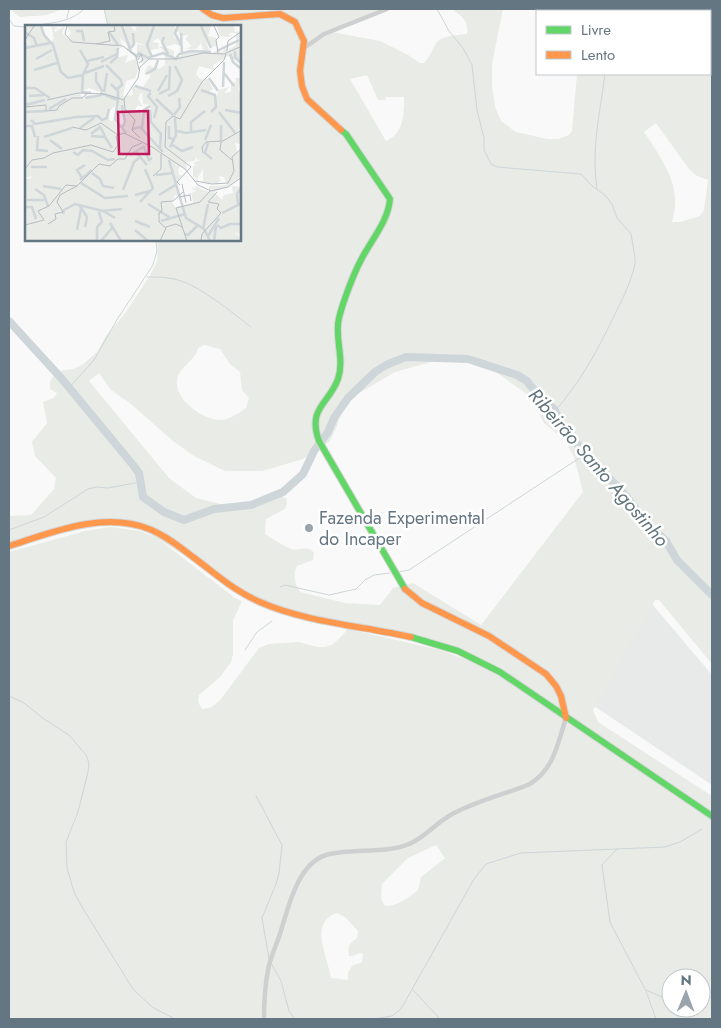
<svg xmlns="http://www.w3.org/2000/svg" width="721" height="1028" font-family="Jost,sans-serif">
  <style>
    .built { fill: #e8e9e9 }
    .green { fill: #e8ebe6; fill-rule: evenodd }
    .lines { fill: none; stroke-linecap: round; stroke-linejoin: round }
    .stream { stroke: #ced6d9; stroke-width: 1 }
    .river { stroke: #ced6d9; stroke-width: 8 }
    .fast-casing { stroke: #d5d6d7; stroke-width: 8 }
    .slow-casing { stroke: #d5d6d7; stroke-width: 8 }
    .street { stroke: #cecfd0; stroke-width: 4.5 }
    .fast { stroke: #63d668; stroke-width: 6 }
    .slow { stroke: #ff974d; stroke-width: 6 }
    .poi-dot { fill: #99a4ac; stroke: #fff; stroke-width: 2 }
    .labels { text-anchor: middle; stroke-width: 5; stroke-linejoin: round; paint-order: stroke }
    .poi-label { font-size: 18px; fill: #657683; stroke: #fff; text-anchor: start }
    .water-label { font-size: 19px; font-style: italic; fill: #60757c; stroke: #fff }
    .inset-river { fill: none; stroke: #ced6d9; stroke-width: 2.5 }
    .inset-road { fill: none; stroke: #b5bdc3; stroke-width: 1 }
    .view { fill: #c2185b; fill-opacity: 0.15; stroke: #c2185b; stroke-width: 2.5 }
    .inset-edge { fill: none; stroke: #657683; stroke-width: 2.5 }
  </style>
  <rect width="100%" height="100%" fill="#f9f9f9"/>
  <path class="built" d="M 652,604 L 712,675 L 712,785 L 594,706 Z"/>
  <g class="green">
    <path d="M 10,9 L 62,9 L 47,15 L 20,17 Z"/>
    <path d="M 104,9 L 386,9 L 332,32 L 380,41 L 408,55 L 420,63 L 424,63 C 430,57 432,49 437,42 C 443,35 458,35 467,34 C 469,20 461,16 452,9 L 503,9 L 492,64 L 492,85 L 495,107 L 501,121 L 516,132 L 547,139 L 559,139 L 569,135 L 572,131 L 577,74 L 710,74 L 710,11 L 572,11 L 573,9 L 712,9 L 712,664 L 659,600 L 655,600 L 593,710 L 598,722 L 712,796 L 712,812 L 485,660 L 257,600 L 127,520 L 9,544 L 9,516 L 31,515 L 54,489 L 56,478 L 35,456 L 32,442 L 47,423 L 43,402 L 54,398 L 57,393 L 50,389 L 50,382 L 55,373 L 59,371 L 73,369 L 82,365 L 97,352 L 106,336 L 126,312 L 149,277 L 157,262 L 158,240 L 240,240 L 240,26 L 108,26 ZM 367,75 L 378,100 L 385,100 L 386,97 L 404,97 C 404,114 404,134 386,141 L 350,79 ZM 656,123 L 689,169 L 697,176 L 708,180 L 704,210 L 700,216 L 680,222 L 672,222 C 683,186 663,161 644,132 ZM 204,345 L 220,349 L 230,364 L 240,372 L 242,390 L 249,398 L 246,408 C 239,413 228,421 218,420 C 202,419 174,399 177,380 C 179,366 195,362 198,348 ZM 438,360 L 463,361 L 481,364 L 493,370 L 524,392 L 532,400 L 544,423 L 565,440 L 574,457 L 583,492 L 481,625 L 413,583 L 393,588 L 380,605 L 345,603 L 300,592 C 295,583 292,576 297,566 L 313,560 L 314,553 C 307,544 299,552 291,549 C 282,545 273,539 265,534 L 266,519 L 285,509 L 287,504 L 286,498 L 278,495 L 269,497 L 250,504 L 237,508 L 196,498 L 169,478 L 89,381 L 99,373 L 111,390 L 131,404 L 173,441 L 194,456 L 225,471 L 262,471 L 303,459 L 330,441 L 337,426 L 344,402 L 395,372 Z"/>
    <path d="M 110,527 L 140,531 L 157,538 L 235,598 L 242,601 L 233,621 L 233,654 L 231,662 L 220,677 L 199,695 L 198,702 L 202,709 C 211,709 215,705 221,699 L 259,648 L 269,644 L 299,642 L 317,647 L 324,647 L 332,645 L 341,637 L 348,629 L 440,650 L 483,666 L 544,704 L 712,818 L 712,1019 L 9,1019 L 9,816 L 10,815 L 9,800 L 9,552 L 85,531 ZM 436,845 L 445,858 L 421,877 L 418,890 C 408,898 398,906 385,906 L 381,899 L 382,884 L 408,858 ZM 337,913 L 345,917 L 358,931 L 357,938 C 350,943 347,946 349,956 L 353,956 L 360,953 L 363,954 L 362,962 L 352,966 L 348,973 L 348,980 L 331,978 C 328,958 308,922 337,913 ZM 671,978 L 701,978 L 701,1008 L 671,1008 Z"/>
  </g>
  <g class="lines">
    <g class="stream">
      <path d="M 104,9 L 108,26"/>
      <path d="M 437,9 L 449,31 L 463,48 L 472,65 L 477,110 L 484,138 L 484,150 L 491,164 L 497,167 L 581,174 L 592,186 L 605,195 L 612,204 L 617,218 L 631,234 C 632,240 636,260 635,264 C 631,282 623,298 615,314 C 599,348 580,383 555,411"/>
      <path d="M 617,9 L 617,11"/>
      <path d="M 67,18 L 69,9"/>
      <path d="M 9,19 L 14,26 L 26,27"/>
      <path d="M 30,26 C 48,23 71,23 84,9"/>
      <path d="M 597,189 C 591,150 600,113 605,74"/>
      <path d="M 147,277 C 157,277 168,277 178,280 C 202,287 231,312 251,327"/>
      <path d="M 69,388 L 94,360 L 118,318 L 153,265 L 157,251 L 156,240"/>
      <path d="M 9,530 L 44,517 L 88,489 L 97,487 L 108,488 L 140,482"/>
      <path d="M 398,572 L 409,570 L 587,453"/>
      <path d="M 280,587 L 285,585 L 329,595 L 356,589 L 365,580 L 374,575 L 390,573"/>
      <path d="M 245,650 L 257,632 L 272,621"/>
      <path d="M 9,696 L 24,703 L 44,719 L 69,735 L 86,755 L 89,763 L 88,772 L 78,812 L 66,842 L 67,868 L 74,892 L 82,907 L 133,989 L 152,1007 L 175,1019"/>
      <path d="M 256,796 L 282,845 L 279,873 L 276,884 L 262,918 L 269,959"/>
      <path d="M 617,849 L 602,865 L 610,922 L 646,991 L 656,1019"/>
      <path d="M 271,963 L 281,981 L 289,1011 L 295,1019"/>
      <path d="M 413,990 L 440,1019"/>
      <path d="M 646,990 L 671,1001"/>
      <path d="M 701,1002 L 712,997"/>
      <path d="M 373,1019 L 392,1016 L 401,1009 L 474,879 L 486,864 L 521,853 L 665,847 L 680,842 L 702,829"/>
    </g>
    <path class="river" d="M 9,321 L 62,379 L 133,465 L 139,473 L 143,497 L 164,512 L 184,520 L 214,509 L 251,505 L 283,492 L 303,474 L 314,451 L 328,432 L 334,418 L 348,398 L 375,372 L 386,365 L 406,357 L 468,359 L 517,375 L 527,381 L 537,394 L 554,409 L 566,432 L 626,496 L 648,525 L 666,541 L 677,560 L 712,595"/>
    <defs>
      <g id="fast">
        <path d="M 341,130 L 346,134 L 390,199 C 388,222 371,240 361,260 C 353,275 343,302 339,318 C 334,337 345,359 338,379 C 329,404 307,408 319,441 L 405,589"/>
        <path d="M 411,637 L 458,651 L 500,672 L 712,816"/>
      </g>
      <g id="slow">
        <path d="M 203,9 L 212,15 L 223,18 L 280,14 L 295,22 L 304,41 L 300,71 L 302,86 L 307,99 L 341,130"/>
        <path d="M 9,546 C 53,532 103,511 149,529 C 167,536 182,549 197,560 C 217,575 236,592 260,602 C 305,622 362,626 411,637"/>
        <path d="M 405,589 L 422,603 L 489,636 L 546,674 L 556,686 L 561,696 L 566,718"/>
      </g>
    </defs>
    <use href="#fast" class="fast-casing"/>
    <use href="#slow" class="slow-casing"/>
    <g class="street">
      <path d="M 304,48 L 324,34 L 387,9"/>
      <path d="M 264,1019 C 264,1003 265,986 268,970 C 270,958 276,946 280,934 C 288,909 297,864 326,855 C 351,848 386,854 409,844 C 424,838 435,824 449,816 C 474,801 504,795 530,784 C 554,769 558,743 566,718"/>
    </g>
    <use href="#fast" class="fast"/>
    <use href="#slow" class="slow"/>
  </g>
  <circle class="poi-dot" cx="309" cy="528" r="5"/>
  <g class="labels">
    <g class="poi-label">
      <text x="319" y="524">Fazenda Experimental<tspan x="319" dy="21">do Incaper</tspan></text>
    </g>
    <g class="water-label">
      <text transform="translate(599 467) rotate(49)" y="7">Ribeirão Santo Agostinho</text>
    </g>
  </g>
  <g transform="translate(25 25)">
    <rect width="216" height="216" fill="#f9f9f9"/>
    <path d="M 0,1 L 16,1 L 26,18 L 29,13 L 26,1 L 33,3 L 29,4 L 30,7 L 40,1 L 37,8 L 44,15 L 46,8 L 42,1 L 98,1 L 100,4 L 100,1 L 105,1 L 110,6 L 112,1 L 149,1 L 150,5 L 152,1 L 186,1 L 183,11 L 191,13 L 192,21 L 187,22 L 180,12 L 185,29 L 193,25 L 197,28 L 202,19 L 202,26 L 211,20 L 211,8 L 205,8 L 204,12 L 195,11 L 192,1 L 209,1 L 210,7 L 216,6 L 216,39 L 203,31 L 188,40 L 189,45 L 174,41 L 171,49 L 175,54 L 183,54 L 188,64 L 182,68 L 188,68 L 191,73 L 194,65 L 204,62 L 199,68 L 206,67 L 206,58 L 211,57 L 210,53 L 216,53 L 213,64 L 216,70 L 216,100 L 212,107 L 216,105 L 216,119 L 210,118 L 212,127 L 216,125 L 216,151 L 204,161 L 189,167 L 197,175 L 199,170 L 208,168 L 207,161 L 215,162 L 216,209 L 209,208 L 216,212 L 216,216 L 0,216 L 0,153 L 4,154 L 8,151 L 0,153 L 0,16 L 5,20 L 2,16 ZM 151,4 L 156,11 L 164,10 L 160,14 L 167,21 L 161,24 L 171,24 L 176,18 L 178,25 L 173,28 L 166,26 L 149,34 L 149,26 L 138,21 L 133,23 L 134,18 L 127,17 L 133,13 L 141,22 L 150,19 L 157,22 L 152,12 L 149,13 ZM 95,13 L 104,21 L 101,24 L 104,27 L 111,17 L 121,21 L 112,19 L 112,33 L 108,29 L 110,34 L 100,38 L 103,30 L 90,33 L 95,23 L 100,23 L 89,21 L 97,20 ZM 136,23 L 140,28 L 140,40 L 134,44 L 123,40 L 119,50 L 124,47 L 125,52 L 118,62 L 121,67 L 111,59 L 107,63 L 108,70 L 98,71 L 101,56 L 110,53 L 113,46 L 111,34 L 117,32 L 115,37 L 118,38 L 126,32 L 125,25 ZM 78,62 L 80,70 L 77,72 L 63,70 L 60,75 L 54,68 L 64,63 L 75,67 ZM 117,67 L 118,79 L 123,79 L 126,84 L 118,85 L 117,92 L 115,84 L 108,88 L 113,80 L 118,82 L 113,73 ZM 91,80 L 92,87 L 98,87 L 100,97 L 92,111 L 91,95 L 85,96 L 82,88 ZM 172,132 L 172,135 L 177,134 L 168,138 L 171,140 L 168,141 L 168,153 L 172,150 L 169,153 L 172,154 L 178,144 L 178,157 L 190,159 L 196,156 L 194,151 L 199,152 L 202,160 L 184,161 L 184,167 L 176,164 L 181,168 L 172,161 L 169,164 L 168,161 L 167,164 L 171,166 L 162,170 L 167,170 L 168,178 L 150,182 L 147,177 L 150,170 L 155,171 L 151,158 L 157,150 L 154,150 L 153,145 L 155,141 L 162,145 L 161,137 L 169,136 Z" fill="#e8ebe6" fill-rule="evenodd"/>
    <path class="inset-river" d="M 16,1 L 19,10 L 28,20 L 36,47 L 43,53 L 58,50 L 57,67 L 66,68M 97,1 L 106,27 L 112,31 L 114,28 L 123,33 L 138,28 L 151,34 L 154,29 L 166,26 L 186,27M 153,1 L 150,8 L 157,22M 176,1 L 186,23M 51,6 L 57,6 L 59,16M 84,7 L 93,20M 1,8 L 9,13 L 12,21M 156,8 L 157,30M 139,12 L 137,17 L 143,29M 0,23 L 25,18M 106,23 L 109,19 L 108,8M 55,25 L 63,39 L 58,50M 192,26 L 214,15M 210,26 L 210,32 L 217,39M 205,29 L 208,37 L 215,43M 127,32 L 122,20 L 129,1M 11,34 L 27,25M 62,36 L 79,32M 76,37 L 92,29M 85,38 L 92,32 L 93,23M 81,40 L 96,55 L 97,60 L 92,64M 9,45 L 32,38M 71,47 L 71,56 L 78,67M 60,48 L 79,41M 199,48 L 209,61M 121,49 L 130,44 L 133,35M 184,53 L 193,66M 86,59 L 93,66 L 93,75M 110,61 L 126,66M 198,62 L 199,37M 0,63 L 10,63 L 25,73M 176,65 L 190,70 L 191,82 L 186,87M 133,66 L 142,50M 79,67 L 82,48M 75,68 L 93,75 L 90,94 L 101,108M 126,68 L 123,71 L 132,82 L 129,93M 134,69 L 144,64 L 145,41M 4,71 L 19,70M 143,71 L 152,66 L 157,55 L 150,41M 60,73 L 77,70M 131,74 L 148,90M 0,80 L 20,75M 24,84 L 41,74M 125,85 L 126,97 L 136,109 L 135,123M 200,85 L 217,88M 0,87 L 21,86M 194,87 L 210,108M 149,90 L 155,82 L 154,73M 6,95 L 10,99 L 51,92 L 73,91 L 77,95 L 82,93 L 84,84M 196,100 L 196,116M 0,101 L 7,101 L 10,112M 144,101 L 144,113 L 149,114M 55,103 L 69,93M 97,103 L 100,97 L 97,80M 117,103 L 119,85 L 125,81M 108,104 L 115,102 L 138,127M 152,106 L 161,108 L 181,105M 166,106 L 166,97 L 180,86M 66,109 L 75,102 L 80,111M 13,111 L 12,125 L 23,126M 66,111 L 80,112 L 87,123M 19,112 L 47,103M 25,115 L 37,124M 180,115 L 186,100M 183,118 L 180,128 L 187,134M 146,119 L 157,126 L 168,122M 119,122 L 124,135 L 127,133M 145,122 L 151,110 L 150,93M 48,127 L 53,130 L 58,125 L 67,126 L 83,135 L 90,134M 111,127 L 122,140M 105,130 L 120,121M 144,135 L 161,193 L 179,204 L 185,216M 6,142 L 22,142M 67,148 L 75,154 L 78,161 L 89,163M 131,150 L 148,148M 57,153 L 52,145 L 60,140M 55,155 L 67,145M 56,158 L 80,173 L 103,171M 18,161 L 36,164M 10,164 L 19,170 L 23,181M 98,165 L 109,137 L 114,133M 110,170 L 125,166M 134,170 L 152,159M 2,175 L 19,175M 115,177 L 128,163 L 120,144M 123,179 L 144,192M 213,179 L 212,169 L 217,162M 55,181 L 62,192 L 60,202M 0,182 L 7,182 L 11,194M 77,186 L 97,184M 197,188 L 217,178M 38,189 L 39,185 L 50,179 L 78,186 L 90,193M 110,196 L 125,202M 136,196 L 160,189M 85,198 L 96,216M 192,200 L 196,203 L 205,199 L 217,199M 178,204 L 183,179M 52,205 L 56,184M 110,205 L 123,216M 160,209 L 163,210 L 173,200M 183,211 L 194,193M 72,216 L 72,202 L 77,197 L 74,187M 76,216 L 87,203M 189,216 L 191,201"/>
    <path class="inset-road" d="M 42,1 L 40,9 L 47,17 L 98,21 L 111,31 L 114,45M 189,1 L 194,12 L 191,15 L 193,28M 0,15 L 9,1M 71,19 L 85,16 L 83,7 L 90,6 L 89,1M 202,26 L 203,16 L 217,6M 113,35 L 116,29 L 118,35 L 114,38M 22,75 L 53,68 L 80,69 L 99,75M 0,82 L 21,80 L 21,86 L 32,85 L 34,81 L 47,73 L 57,73 L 62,69M 47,102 L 61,105 L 76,98 L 93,110M 115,113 L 107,105 L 110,95 L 100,84 L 99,74 L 113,53 L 115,42 L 124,34 L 151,34 L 178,28 L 199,29 L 217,21M 178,128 L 177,122 L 181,117 L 196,116M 207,135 L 195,125 L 196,117 L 217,105M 0,144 L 7,135 L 19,133 L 28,128 L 66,120 L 88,127 L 93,120 L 91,111 L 99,108 L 127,122 L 160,144 L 173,160 L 186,166 L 203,162 L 217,152M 128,151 L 136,144 L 136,129M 171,156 L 187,159 L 203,158 L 209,146 L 207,132 L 216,124M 157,159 L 161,178M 155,160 L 152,157 L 166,142 L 140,122 L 141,97 L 148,91 L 155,94 L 177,57 L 199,35 L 201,29M 52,161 L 74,139 L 85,141 L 93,134 L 100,134 L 107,122 L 117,118M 154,172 L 165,170 L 166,176M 136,177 L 148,176 L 158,167M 23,199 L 31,194 L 30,189 L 38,187 L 32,177 L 35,170 L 52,161M 0,200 L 19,195 L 13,186 L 24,181 L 41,160 L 52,161M 141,202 L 151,199 L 157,202M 135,216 L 141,203 L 134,197 L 134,188 L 137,186 L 136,177M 162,216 L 151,183 L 175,177 L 185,166M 176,216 L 177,209 L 196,188 L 192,184 L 194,179 L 183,177 L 192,167"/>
    <path class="view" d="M 123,86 L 124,129 L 94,129 L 93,87 Z"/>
    <rect width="216" height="216" class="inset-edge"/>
  </g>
  <rect width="721" height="1028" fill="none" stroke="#657683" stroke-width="20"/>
  <rect x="536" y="10" width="175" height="65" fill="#ffffff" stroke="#c1c8cd"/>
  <rect x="546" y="26" width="25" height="8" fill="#63d668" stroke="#c1c8cd"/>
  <text x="581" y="35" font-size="15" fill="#657683">Livre</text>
  <rect x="546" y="51" width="25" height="8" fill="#ff974d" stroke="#c1c8cd"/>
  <text x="581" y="60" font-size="15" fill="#657683">Lento</text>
  <g transform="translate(686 993) rotate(1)"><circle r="24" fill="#ffffff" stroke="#c1c8cd"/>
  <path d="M0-4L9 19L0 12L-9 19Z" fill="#99a4ac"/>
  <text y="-8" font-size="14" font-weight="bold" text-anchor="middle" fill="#657683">N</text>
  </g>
</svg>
